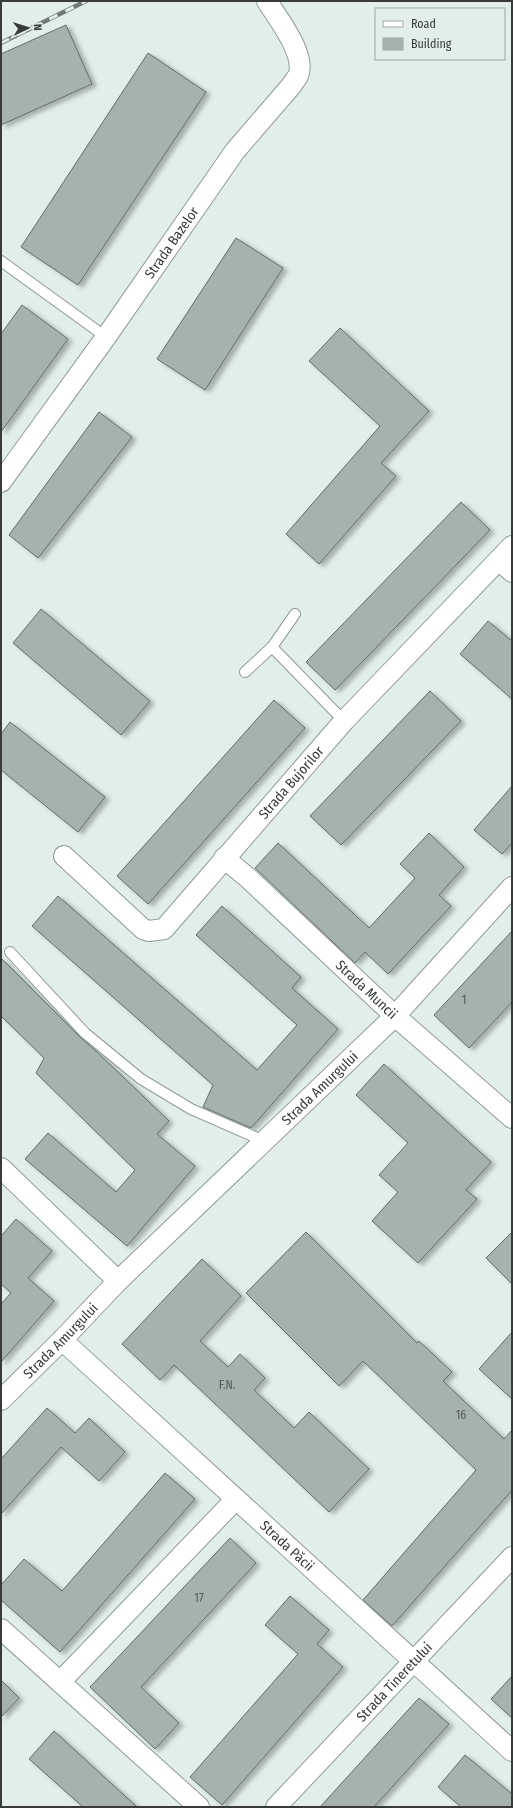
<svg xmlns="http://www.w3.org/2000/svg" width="513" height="1808" font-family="'Fira Sans Condensed',sans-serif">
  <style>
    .building { fill: #a6b2af; stroke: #616d6a; filter: url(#shadow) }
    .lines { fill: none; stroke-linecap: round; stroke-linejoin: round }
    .service-casing { stroke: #8f9b98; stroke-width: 12 }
    .minor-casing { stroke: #8f9b98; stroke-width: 22 }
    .service { stroke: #fff; stroke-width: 10 }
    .minor { stroke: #fff; stroke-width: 20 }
    .rail-casing { stroke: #727a78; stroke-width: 4.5 }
    .rail { stroke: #e1eeeb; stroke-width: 3; stroke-dasharray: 9; stroke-linecap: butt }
    .labels { text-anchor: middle; stroke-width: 3; stroke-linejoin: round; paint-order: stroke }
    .number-label { font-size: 12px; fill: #535a58 }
    .street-label { font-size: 14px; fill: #373c3b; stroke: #e1eeeb }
  </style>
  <defs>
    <filter id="shadow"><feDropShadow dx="4.5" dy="2.5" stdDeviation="2" flood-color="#0004"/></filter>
  </defs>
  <rect width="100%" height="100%" fill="#e1eeeb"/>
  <g class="building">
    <path d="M 66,25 L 92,84 L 1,125 L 1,54 Z"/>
    <path d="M 148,53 L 206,92 L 78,285 L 21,247 Z"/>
    <path d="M 236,238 L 283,268 L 205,390 L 157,359 Z"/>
    <path d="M 22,305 L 68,339 L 1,432 L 1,334 Z"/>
    <path d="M 340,328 L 429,411 L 381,463 L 396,476 L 319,564 L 286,534 L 380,426 L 309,361 Z"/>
    <path d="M 99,412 L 132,437 L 38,558 L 9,535 Z"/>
    <path d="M 461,502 L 490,530 L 335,690 L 306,662 Z"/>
    <path d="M 41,609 L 150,701 L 121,735 L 13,643 Z"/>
    <path d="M 488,621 L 512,641 L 512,699 L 460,654 Z"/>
    <path d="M 430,691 L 461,721 L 341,845 L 310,816 Z"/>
    <path d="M 274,700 L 305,728 L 148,904 L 117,876 Z"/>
    <path d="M 10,722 L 105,797 L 78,832 L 1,770 L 1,734 Z"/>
    <path d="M 512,786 L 512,843 L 502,854 L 474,830 Z"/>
    <path d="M 429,833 L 464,867 L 439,895 L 451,906 L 388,974 L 365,952 L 355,963 L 255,868 L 278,843 L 369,928 L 415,878 L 400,864 Z"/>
    <path d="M 58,896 L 257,1070 L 297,1025 L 196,935 L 222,906 L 301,977 L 292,988 L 338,1029 L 251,1128 L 203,1107 L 213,1085 L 32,926 Z"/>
    <path d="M 512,931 L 512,1002 L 469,1048 L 434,1015 Z"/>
    <path d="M 1,958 L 80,1037 L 97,1052 L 169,1121 L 157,1134 L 195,1166 L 127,1246 L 25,1159 L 48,1133 L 116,1192 L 135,1170 L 36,1073 L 44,1058 L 1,1016 Z"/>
    <path d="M 384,1064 L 491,1162 L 466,1190 L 477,1199 L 418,1263 L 372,1221 L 398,1192 L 379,1175 L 408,1143 L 356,1095 Z"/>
    <path d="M 16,1219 L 52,1251 L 28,1278 L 54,1301 L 1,1362 L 1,1304 L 11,1293 L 1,1284 L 1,1236 Z"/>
    <path d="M 306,1232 L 417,1343 L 419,1341 L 452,1372 L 443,1381 L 504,1439 L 512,1430 L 512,1490 L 392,1626 L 363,1600 L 476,1470 L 363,1361 L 339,1386 L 246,1293 Z"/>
    <path d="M 512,1232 L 512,1284 L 486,1258 Z"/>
    <path d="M 202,1259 L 241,1296 L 200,1341 L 228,1367 L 240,1354 L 265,1378 L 254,1390 L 294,1428 L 309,1412 L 369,1469 L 329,1512 L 174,1365 L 160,1380 L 122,1344 Z"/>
    <path d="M 512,1332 L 512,1399 L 479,1369 Z"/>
    <path d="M 47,1408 L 75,1433 L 89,1418 L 125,1452 L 99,1481 L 61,1447 L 1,1514 L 1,1459 Z"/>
    <path d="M 165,1473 L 195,1499 L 60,1652 L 1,1600 L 1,1585 L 24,1559 L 62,1591 Z"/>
    <path d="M 230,1538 L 256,1563 L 141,1687 L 179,1723 L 155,1749 L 90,1687 Z"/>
    <path d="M 290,1596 L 329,1630 L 317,1644 L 343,1667 L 222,1805 L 190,1777 L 298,1654 L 265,1625 Z"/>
    <path d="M 512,1676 L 512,1718 L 491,1699 Z"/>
    <path d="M 1,1680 L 19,1698 L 1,1717 Z"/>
    <path d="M 419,1698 L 449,1724 L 374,1807 L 320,1807 Z"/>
    <path d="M 54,1731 L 137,1807 L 83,1807 L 29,1759 Z"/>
    <path d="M 465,1755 L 512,1794 L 512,1807 L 461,1807 L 438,1787 Z"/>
  </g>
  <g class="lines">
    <defs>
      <g id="service">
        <path d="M 1,261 L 106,337"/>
        <path d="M 272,647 L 344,721"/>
        <path d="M 245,672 L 272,647 L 295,614"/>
        <path d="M 10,952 L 85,1033 L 141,1079 L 191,1109 L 264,1141"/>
      </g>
      <g id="minor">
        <path id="s1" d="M 1,482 L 106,337 L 235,151 L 291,86 C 293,83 296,79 298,76 C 307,55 278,19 267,1"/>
        <path d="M 499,560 L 512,572"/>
        <path id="s2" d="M 64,856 L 143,929 L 149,931 L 164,929 L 344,721 L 512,546"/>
        <path id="s3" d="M 224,858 L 247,877 L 395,1016 L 512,1118"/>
        <path d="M 1,1168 L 118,1281"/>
        <path id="s4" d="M 62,1340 L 512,1751"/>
        <path id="s5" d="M 1,1400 L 62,1340 L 118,1281 L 395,1016 L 512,887"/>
        <path d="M 1,1629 L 199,1807"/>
        <path d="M 60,1682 L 236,1499"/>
        <path id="s6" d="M 276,1807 L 512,1557"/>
      </g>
    </defs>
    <use href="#service" class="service-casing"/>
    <use href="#minor" class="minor-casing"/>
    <use href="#service" class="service"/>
    <use href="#minor" class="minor"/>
    <defs>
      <path id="rail" d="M 1,43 L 86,1"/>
    </defs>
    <use href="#rail" class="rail-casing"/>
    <use href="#rail" class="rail"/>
  </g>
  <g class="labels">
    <g class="number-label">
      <text x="464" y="1004">1</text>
      <text x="227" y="1389">F.N.</text>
      <text x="461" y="1419">16</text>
      <text x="199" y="1602">17</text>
    </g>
    <g class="street-label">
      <text dy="5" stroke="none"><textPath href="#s1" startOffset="294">Strada Bazelor</textPath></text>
      <text dy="5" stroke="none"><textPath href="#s2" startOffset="323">Strada Bujorilor</textPath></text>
      <text dy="5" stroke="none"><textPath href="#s3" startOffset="194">Strada Muncii</textPath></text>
      <text dy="5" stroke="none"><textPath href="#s5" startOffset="446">Strada Amurgului</textPath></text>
      <text dy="5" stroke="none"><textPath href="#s5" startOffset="84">Strada Amurgului</textPath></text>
      <text dy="5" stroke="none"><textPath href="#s4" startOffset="305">Strada Păcii</textPath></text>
      <text dy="5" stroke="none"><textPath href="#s6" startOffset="172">Strada Tineretului</textPath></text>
    </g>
  </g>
  <rect width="513" height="1808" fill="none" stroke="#373c3b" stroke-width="4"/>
  <rect x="375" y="8" width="130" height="52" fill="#e1eeeb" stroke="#9da7a5"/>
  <rect x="383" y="21" width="20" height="6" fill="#ffffff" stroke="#9da7a5"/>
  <text x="411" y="28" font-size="12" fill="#373c3b">Road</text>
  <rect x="383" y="38" width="20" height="12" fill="#a6b2af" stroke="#9da7a5"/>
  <text x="411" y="48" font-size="12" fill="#373c3b">Building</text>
  <g transform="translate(28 28) rotate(86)" stroke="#e1eeeb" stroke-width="3" paint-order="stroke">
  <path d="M0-3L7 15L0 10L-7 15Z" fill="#373c3b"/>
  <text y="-6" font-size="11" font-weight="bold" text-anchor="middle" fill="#373c3b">N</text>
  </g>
</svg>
